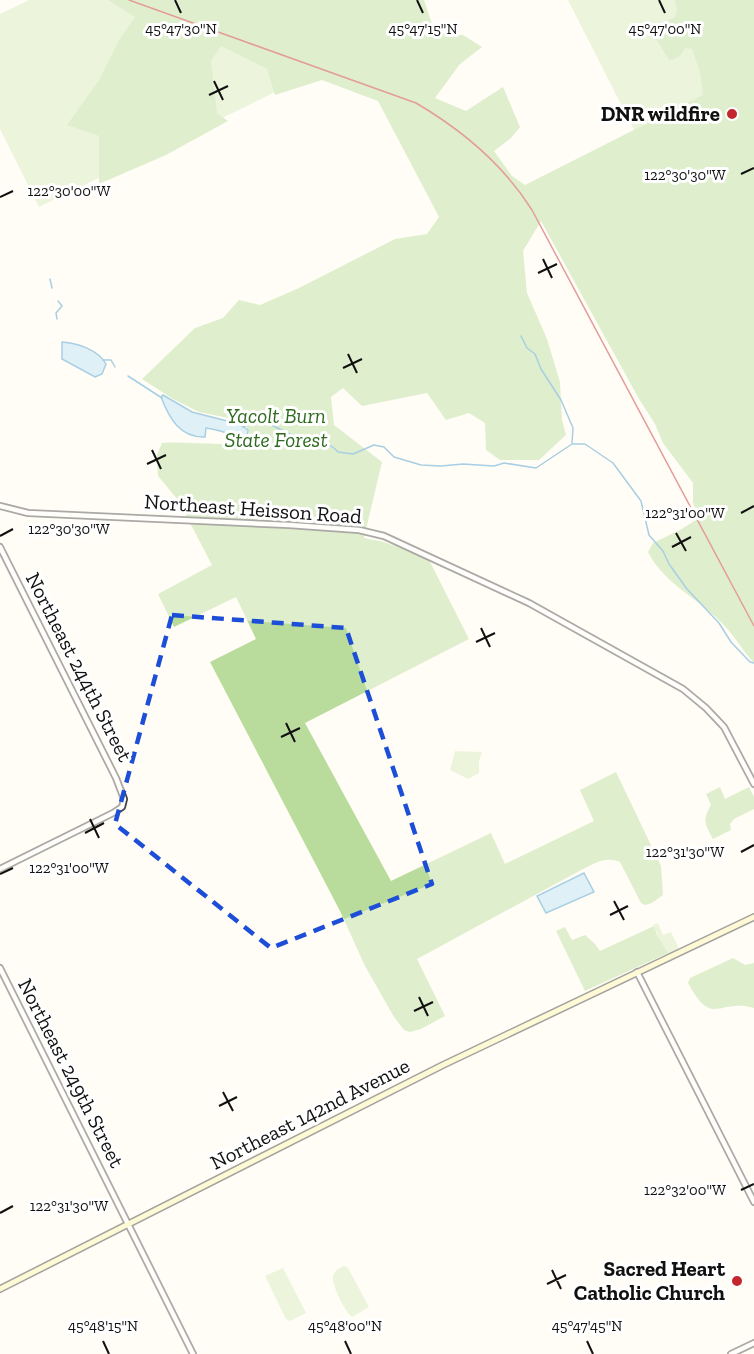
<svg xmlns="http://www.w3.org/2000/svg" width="754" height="1354" font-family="'Zilla Slab',serif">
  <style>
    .green { fill: #d5ebbd }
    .forest { fill: #b9dc9c }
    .water { fill: #b9e0f7; stroke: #3f96cf; stroke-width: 1.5 }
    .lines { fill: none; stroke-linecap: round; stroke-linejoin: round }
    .stream { stroke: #3f96cf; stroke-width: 1.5 }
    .tertiary-casing { stroke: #444; stroke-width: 8 }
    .secondary-casing { stroke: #333; stroke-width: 8 }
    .tertiary { stroke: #fff; stroke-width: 4.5 }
    .secondary { stroke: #fff6b0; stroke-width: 5 }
    .rail { stroke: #c4262e; stroke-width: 1.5 }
    .marked { fill: none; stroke: #1d4ed8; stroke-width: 4.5; stroke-dasharray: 12 8; stroke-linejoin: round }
    .ticks { fill: none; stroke: #111; stroke-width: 2 }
    .poi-dot { fill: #c4262e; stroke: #fff; stroke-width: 2 }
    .labels { text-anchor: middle; stroke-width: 6; stroke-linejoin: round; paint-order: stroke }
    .poi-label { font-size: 21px; font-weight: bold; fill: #111; stroke: #fff; text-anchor: end }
    .park-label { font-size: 21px; font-style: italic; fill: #2f6b1f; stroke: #fff }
    .street-label { font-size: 21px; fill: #111; stroke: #fff }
    .ticks-label { font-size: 15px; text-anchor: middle; fill: #111; stroke: #fff; stroke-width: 6; stroke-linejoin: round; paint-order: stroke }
  </style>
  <rect width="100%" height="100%" fill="#fffdf5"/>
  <g class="green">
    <path d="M 29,0 L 356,0 L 378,42 L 39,207 L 0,129 L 0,14 Z"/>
    <path d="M 568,0 L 754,0 L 689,238 Z"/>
    <path d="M 455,751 L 482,752 L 479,761 L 479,773 L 468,779 L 450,770 Z"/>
    <path d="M 658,923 L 663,935 L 671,932 L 679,949 L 667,955 L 653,925 Z"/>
    <path d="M 344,1266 L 348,1268 L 369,1307 L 352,1317 C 345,1312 331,1284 333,1276 C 335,1270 339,1268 344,1266 Z"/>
    <path d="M 283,1268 L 306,1313 L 290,1321 L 286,1319 L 265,1276 Z"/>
  </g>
  <g class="forest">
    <path d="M 108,0 L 424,0 L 435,33 L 463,35 L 482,47 L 460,64 L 435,98 L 466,111 L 503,87 L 520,127 L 511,138 L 494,151 L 512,176 L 525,185 L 703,95 L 700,72 L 692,49 L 685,48 C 681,56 678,59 669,60 L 653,34 L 662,23 L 675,17 L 677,10 L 675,0 L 754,0 L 754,663 C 743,651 734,635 722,623 C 698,598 664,584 648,552 L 653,543 L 680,530 L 699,518 L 693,503 L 693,483 L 663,443 L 655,424 L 639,399 L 541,221 L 523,251 L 527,293 L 547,339 L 560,382 L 562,420 L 566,435 L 539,460 L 500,460 L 486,450 L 485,423 L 469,413 L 446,420 L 427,393 L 362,406 L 343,388 L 331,397 L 334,425 L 382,462 L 364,538 L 384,542 L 428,558 L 469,639 L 305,723 L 391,881 L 491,833 L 505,864 L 594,821 L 580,790 L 616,772 L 661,866 L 663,895 L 652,903 L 645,905 L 641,903 L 620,862 C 606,856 595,863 583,869 L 417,959 L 445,1016 L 421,1029 L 410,1032 L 404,1030 L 394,1017 L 365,966 L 340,911 L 210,662 L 256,639 L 236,597 L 174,627 L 158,594 L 212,565 L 178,500 L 158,476 L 157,455 L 162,443 C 192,441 224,448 253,440 L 243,421 L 199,412 L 173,399 L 142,379 L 195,328 L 223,318 L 239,300 L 260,305 L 299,288 L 395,239 L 427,234 L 439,217 L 378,101 L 322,80 L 275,95 L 267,69 L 221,46 L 211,61 L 217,113 L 228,121 L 166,155 L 99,184 L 99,136 L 67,125 L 99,80 L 119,40 L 135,17 Z"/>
    <path d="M 720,787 L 725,799 L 749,787 L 754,797 L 754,809 L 734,819 L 730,824 L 731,830 L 713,839 C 705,824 702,821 711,805 L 706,794 Z"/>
    <path d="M 654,926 L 657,935 L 668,953 L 585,991 L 556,931 L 565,927 L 572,940 L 585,935 L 595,944 L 600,951 Z"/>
    <path d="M 733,958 L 745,965 L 754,963 L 754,1008 C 718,998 713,1029 688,983 L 690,978 Z"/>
  </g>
  <g class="water">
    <path d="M 62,342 C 78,343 98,350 106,364 L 102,374 L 95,377 L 62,359 Z"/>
    <path d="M 163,395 L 192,412 L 239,424 L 248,430 L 247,438 C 233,436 221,430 206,428 L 205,437 C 180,438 169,418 161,397 Z"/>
    <path d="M 584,873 L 594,892 L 546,913 L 537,896 Z"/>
  </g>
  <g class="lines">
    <g class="stream">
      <path d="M 50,279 L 52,288"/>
      <path d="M 57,319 L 56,313 L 62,306 L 58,301"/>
      <path d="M 521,336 L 527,348 L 535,354 L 541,369 L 561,400 L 573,428 L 572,443"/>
      <path d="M 103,360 L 111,360 L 115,367"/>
      <path d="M 128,376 L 162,398"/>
      <path d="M 243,427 L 259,419 L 296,437 L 299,443 C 305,443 309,445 315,444 C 325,444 330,443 338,452 L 353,454 L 374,445 L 384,447 L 394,457 L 421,465 L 441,466 L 463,464 L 494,466 L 504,463 L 536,468 L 572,444 L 585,444 L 613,463 L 641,501 L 649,535 L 663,551 L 669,564 L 687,589 L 719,623 L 731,642 L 750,662 L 754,663"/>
    </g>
    <defs>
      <g id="tertiary">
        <path d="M 0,506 L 28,513 L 289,525 L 359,530 L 384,536 L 529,603 L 683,689 L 706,708 L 724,727 L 754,784"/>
        <path d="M 0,547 L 116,778 L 124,799 L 122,807 L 113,813 L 0,869"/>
        <path d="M 0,968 L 193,1354"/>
        <path d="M 637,972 L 754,1202"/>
        <path d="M 731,1354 L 754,1343"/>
      </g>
      <path id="secondary" d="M 0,1289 L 443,1065 L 754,917"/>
    </defs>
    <use href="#tertiary" class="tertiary-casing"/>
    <use href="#secondary" class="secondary-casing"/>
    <use href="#tertiary" class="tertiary"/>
    <use href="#secondary" class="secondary"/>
    <path class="rail" d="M 129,0 L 416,103 C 462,130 503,164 532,210 L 754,626"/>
  </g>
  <path d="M0 0H754V1354H0ZM 172,615 L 346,628 L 432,884 L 271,948 L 115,824 Z" fill="#fffdf5" fill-opacity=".55" fill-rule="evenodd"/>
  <path class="marked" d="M 172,615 L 346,628 L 432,884 L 271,948 L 115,824 Z"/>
  <path class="ticks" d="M 175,0 L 181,13M 417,0 L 423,13M 659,0 L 665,13M 214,81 L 223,100M 209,95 L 228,86M 741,174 L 754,168M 0,197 L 13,191M 543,259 L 552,278M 538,273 L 557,264M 348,354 L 357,373M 343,368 L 362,359M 152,450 L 161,469M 147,464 L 166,455M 741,513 L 754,506M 676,533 L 686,551M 0,536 L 13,529M 672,547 L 691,537M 481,628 L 490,647M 476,642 L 495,633M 286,723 L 295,742M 281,737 L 300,728M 90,819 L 99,838M 85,833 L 104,823M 741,852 L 754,845M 0,874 L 13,868M 614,901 L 624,920M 610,915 L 628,906M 419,997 L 428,1016M 414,1011 L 433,1002M 223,1092 L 233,1111M 219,1106 L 237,1097M 741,1190 L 754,1184M 0,1213 L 13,1206M 552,1270 L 561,1289M 547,1284 L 566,1275M 103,1341 L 109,1354M 345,1341 L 351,1354M 587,1341 L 593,1354"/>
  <g class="poi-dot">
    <circle cx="732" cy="114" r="6"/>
    <circle cx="737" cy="1281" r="6"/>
  </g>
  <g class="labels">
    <g class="poi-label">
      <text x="720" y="121">DNR wildfire</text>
      <text x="725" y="1276">Sacred Heart<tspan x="725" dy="24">Catholic Church</tspan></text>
    </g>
    <g class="park-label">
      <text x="276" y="423">Yacolt Burn<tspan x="276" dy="24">State Forest</tspan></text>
    </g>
    <g class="street-label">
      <text transform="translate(253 509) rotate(4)" y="7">Northeast Heisson Road</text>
      <text transform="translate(79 667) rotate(63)" y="7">Northeast 244th Street</text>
      <text transform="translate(71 1073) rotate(63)" y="7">Northeast 249th Street</text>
      <text transform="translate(310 1114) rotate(-27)" y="7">Northeast 142nd Avenue</text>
    </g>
  </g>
  <g class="ticks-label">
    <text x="181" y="34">45°47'30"N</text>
    <text x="423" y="34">45°47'15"N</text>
    <text x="665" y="34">45°47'00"N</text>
    <text x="685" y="180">122°30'30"W</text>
    <text x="69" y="196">122°30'00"W</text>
    <text x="685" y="518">122°31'00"W</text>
    <text x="69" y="534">122°30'30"W</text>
    <text x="685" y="857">122°31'30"W</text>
    <text x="69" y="873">122°31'00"W</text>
    <text x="685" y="1195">122°32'00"W</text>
    <text x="69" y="1211">122°31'30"W</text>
    <text x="103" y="1331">45°48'15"N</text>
    <text x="345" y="1331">45°48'00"N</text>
    <text x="587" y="1331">45°47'45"N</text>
  </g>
</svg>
